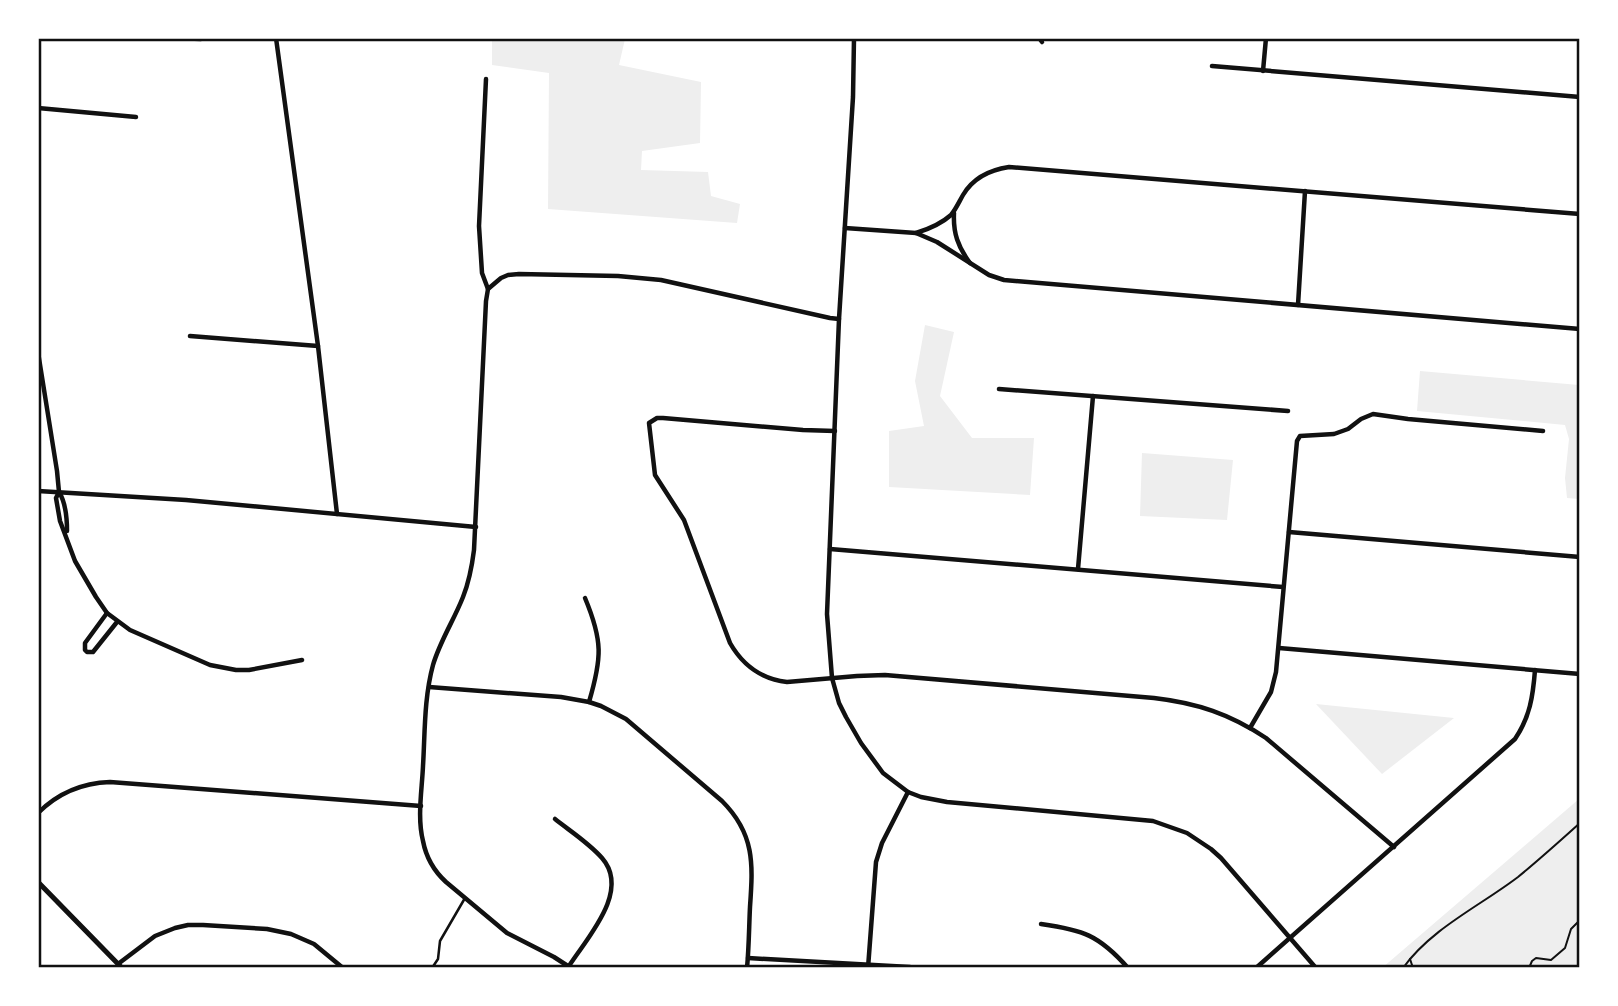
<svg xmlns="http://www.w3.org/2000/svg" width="1618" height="1006" font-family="'IBM Plex Sans',sans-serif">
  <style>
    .green { fill: #eee }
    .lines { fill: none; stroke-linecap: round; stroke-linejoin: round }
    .path { stroke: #111; stroke-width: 2 }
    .service { stroke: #111; stroke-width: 2.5 }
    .minor { stroke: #111; stroke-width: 4.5 }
    .tertiary { stroke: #111; stroke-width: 5 }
    .neatline { fill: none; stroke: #111; stroke-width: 2.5 }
  </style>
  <rect width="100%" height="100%" fill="#fff"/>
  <g class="green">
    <path d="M 492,39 L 625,39 L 619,65 L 701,82 L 700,143 L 642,151 L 641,170 L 708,172 L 711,196 L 740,204 L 737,223 L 548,209 L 549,73 L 492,65 Z"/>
    <path d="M 925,325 L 954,332 L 940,396 L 972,438 L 1034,438 L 1030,495 L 889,487 L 889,431 L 924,426 L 915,381 Z"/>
    <path d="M 1420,371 L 1579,385 L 1579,499 L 1567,498 L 1565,478 L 1569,439 L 1565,425 L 1417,411 Z"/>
    <path d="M 1142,453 L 1233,460 L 1227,520 L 1140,516 Z"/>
    <path d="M 1316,704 L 1454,718 L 1382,774 Z"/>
    <path d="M 1579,799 L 1579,967 L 1382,968 Z"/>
  </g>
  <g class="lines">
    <g class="path">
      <path d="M 1410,959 L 1413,968"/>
      <path d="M 1403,968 C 1432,928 1480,906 1518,877 C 1539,860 1560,841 1580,823"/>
      <path d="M 1529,968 L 1532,961 L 1536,958 L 1551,960 L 1565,948 L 1571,929 L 1580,920"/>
    </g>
    <path class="service" d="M 432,968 L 438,959 L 440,941 L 465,898"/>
    <g class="minor">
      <path d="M 175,38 L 201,39"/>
      <path d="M 276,38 L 318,346 L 337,514"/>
      <path d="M 854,38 L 853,97 L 839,319 L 827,614 L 832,678 L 839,703 L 846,717 L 861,743 L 883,773 L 908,792 L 921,797 L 947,802 L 1153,821 L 1187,833 L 1211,849 L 1221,858 L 1316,968"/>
      <path d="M 1039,38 L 1042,42"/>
      <path d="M 1212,66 L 1580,97"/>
      <path d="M 1263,71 L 1266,38"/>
      <path d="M 486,79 L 479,226 L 482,273 L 488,289"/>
      <path d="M 38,108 L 136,117"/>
      <path d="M 954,213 C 953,233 958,247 970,263"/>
      <path d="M 845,228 L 916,233 L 937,242 L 989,275 L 1004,280 L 1580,329"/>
      <path d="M 916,233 C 929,229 941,224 951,215 C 956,209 959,202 963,195 C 973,178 989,170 1009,167 L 1580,214"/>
      <path d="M 1298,305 L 1305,191"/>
      <path d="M 190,336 L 318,346"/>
      <path d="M 38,352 L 57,471 L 59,492 L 56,498 L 60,521 L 75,561 L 96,597 L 107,613 L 130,630 L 210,665 L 236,670 L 249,670 L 302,660"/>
      <path d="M 999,389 L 1288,411"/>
      <path d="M 835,431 L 803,430 L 663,418 L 657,418 L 649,423 L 655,475 L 684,520 L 730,643 C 742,664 761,679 787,682 L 857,676 L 885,675 L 1154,698 C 1197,703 1230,714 1266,738 L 1394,847"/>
      <path d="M 38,491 L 186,500 L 476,527"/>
      <path d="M 59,492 C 66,503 67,519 67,531"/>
      <path d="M 1289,532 L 1580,557"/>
      <path d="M 830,549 L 1283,587"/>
      <path d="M 1078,569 L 1093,396"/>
      <path d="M 585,598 C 603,641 602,658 589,702"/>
      <path d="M 107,613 L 85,643 L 85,650 L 87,652 L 93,652 L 117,622"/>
      <path d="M 1279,648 L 1580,674"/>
      <path d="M 429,687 L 561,697 L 589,702 L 601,706 L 626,719 L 722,801 C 755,834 753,864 750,907 C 749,927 749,947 747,968"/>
      <path d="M 1250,728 L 1271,692 L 1276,672 L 1297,441 L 1300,436 L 1334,434 L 1348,429 L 1361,419 L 1373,414 L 1408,419 L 1543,431"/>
      <path d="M 38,813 C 58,793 82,783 110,782 L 421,806"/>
      <path d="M 555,819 C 570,831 589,843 602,858 C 631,891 587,938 569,966"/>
      <path d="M 1041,924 C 1083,930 1099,935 1128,968"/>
      <path d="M 748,958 L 910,967"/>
      <path d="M 118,964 L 155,936 L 175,928 L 188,925 L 203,925 L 267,929 L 291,934 L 314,944 L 343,968"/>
      <path d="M 571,968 L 554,957 L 507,933 L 446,882 C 434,871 426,857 423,841 C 417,817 422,790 423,766 C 425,733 424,698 433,665 C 440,641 454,620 463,597 C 469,582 472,566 474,550 L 486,301 L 488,289 L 501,278 L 508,275 L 519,274 L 618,276 L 661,280 L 830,318 L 839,319"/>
      <path d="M 868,968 L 876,862 L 882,843 L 908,792"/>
      <path d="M 1256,968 L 1515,739 C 1530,717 1533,696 1535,670"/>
    </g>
    <path class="tertiary" d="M 38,882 L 122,968"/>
  </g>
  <rect width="1618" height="1006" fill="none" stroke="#ffffff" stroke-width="80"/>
  <rect x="40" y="40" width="1538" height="926" class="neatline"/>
</svg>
